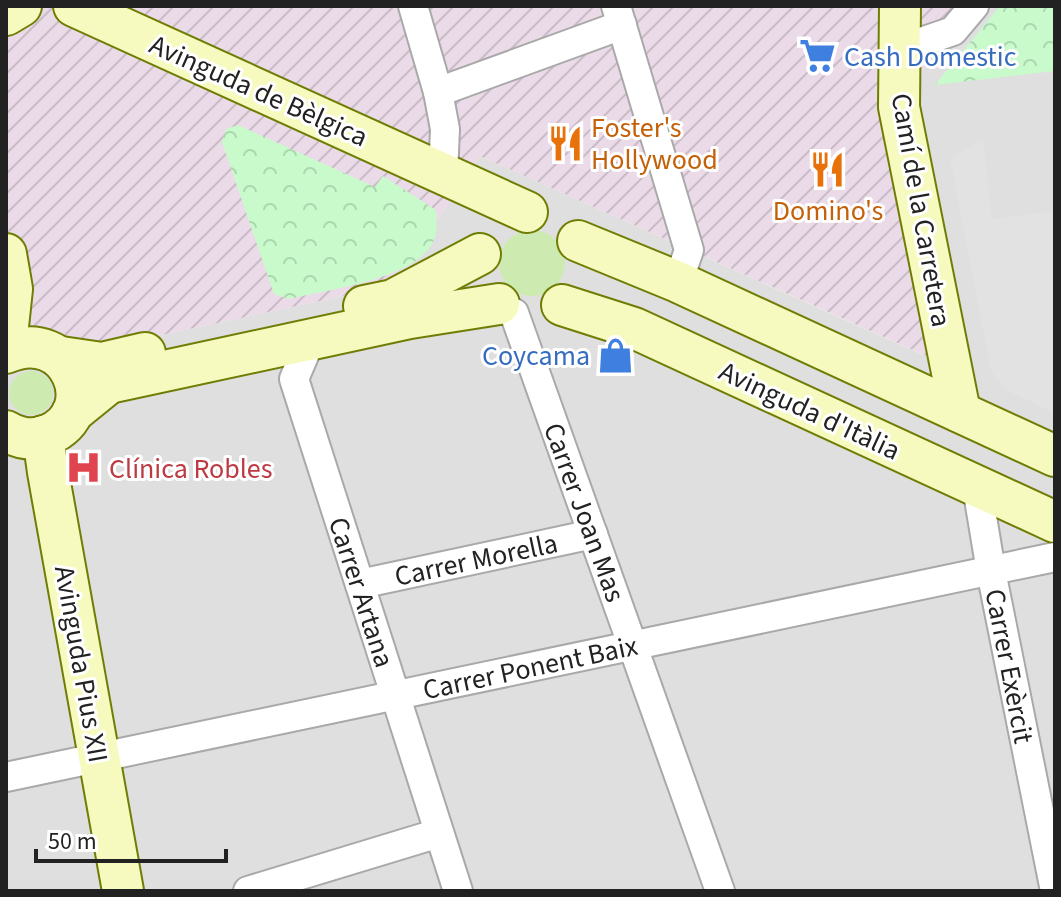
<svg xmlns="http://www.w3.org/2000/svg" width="1061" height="897" font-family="'Source Sans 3',sans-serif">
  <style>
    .residential { fill: #e0dfdf }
    .industrial { fill: url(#industrial-furrows) }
    .grass { fill: #cdebb0 }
    .park { fill: url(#park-crowns) }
    .parking { fill: #e2e2e2 }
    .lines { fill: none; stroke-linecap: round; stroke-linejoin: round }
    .street-casing { stroke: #a9a9a9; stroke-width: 32 }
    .secondary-casing { stroke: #707d05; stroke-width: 44 }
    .street { stroke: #fff; stroke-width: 28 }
    .secondary { stroke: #f7fabf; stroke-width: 40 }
    .labels { text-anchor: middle; stroke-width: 6; stroke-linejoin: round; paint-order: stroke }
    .shop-label { font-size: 28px; fill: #366cbe; stroke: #fff; text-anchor: start }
    .street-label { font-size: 28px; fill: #222; stroke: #fff }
    .food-label { font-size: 28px; fill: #c56008; stroke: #fff; text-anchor: start }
    .health-label { font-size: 28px; fill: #be3a42; stroke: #fff; text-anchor: start }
  </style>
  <defs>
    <pattern id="industrial-furrows" width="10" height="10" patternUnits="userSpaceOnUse" patternTransform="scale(2)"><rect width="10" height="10" fill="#ebdbe8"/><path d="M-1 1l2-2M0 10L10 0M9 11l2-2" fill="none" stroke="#c9bcc7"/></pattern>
    <pattern id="park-crowns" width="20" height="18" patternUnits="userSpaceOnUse" patternTransform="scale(2)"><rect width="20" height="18" fill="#c8facc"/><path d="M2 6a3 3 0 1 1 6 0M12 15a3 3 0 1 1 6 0" fill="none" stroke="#acd6af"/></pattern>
  </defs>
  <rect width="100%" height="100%" fill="#f2efe9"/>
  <path class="residential" d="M 972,6 L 1055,6 L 1055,891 L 6,891 L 6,368 L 395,285 L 480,156 L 932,359 L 891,113 Z"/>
  <path class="industrial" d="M 6,6 L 972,6 L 891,113 L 933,359 L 480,156 L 395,285 L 6,368 Z"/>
  <g class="grass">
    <circle cx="532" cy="263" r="33"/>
    <circle cx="31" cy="393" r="22"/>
  </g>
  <g class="park">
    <path d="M 1000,6 L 1055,6 L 1055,71 L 935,85 Z"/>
    <path d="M 238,125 L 375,187 L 383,176 L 436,210 C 437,222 438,236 430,247 C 408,280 326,290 289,299 L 274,294 L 222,142 L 226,129 Z"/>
  </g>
  <path class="parking" d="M 983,140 L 992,219 L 1055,211 L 1055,413 L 1006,390 L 991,371 L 950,158 Z"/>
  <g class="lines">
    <defs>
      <g id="street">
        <path d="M 413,6 L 438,92 L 445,129 L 443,175"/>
        <path d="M 616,6 L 689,250 L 678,282"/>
        <path d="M 898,50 L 953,31 L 974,6"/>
        <path d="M 438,92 L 622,25"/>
        <path d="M 514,313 L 720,891"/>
        <path d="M 311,339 L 294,379 L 458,891"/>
        <path d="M 977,487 L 991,571 L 1055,891"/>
        <path d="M 360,584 L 593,534"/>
        <path d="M 6,777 L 1055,557"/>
        <path d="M 248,891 L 439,833"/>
      </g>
      <g id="secondary">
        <path d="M 74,6 L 527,212"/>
        <path d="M 900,6 L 899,107 L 960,412"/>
        <path d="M 6,15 L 21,6"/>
        <path d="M 578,241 L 678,282 L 1055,456"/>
        <path d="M 6,254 L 12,289 L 6,345"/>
        <path d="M 562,305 L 634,328 L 1055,522"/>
        <path d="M 364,306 L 393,300 L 480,254"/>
        <path d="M 6,353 C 69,325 105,411 48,435 C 34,441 20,439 6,431"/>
        <path d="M 61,357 L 102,363 L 145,353"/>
        <path d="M 72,413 L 109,383 L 410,318 L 499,304"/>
        <path d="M 43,436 L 48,472 L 123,891"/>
      </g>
    </defs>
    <use href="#street" class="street-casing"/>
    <use href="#secondary" class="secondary-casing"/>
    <use href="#street" class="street"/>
    <use href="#secondary" class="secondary"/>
  </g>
  <defs>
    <symbol id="supermarket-bare" viewBox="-9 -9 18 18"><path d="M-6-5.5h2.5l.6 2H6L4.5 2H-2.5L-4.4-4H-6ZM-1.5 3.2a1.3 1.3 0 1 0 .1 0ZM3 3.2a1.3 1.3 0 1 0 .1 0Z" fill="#3f7fe0" stroke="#fff" stroke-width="2.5" paint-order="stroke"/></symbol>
    <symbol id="restaurant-bare" viewBox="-9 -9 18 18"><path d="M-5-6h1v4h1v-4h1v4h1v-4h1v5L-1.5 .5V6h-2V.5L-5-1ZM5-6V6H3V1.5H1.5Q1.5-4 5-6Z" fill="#e8710a" stroke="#fff" stroke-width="2.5" paint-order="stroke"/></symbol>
    <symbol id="shop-bare" viewBox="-9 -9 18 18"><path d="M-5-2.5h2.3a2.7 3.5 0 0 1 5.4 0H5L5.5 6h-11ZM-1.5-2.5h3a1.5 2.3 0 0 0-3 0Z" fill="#3f7fe0" stroke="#fff" stroke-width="2.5" paint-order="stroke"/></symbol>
    <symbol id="hospital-bare" viewBox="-9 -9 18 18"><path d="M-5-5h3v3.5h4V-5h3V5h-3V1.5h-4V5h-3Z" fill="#e0444e" stroke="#fff" stroke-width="2.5" paint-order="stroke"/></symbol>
  </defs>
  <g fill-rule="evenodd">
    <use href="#supermarket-bare" x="792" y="30" width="51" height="51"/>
    <use href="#restaurant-bare" x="540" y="118" width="51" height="51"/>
    <use href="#restaurant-bare" x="802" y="144" width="51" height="51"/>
    <use href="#shop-bare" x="590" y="330" width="51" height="51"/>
    <use href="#hospital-bare" x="58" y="442" width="51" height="51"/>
  </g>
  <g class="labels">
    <g class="shop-label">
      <text x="844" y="66">Cash Domestic</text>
      <text x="590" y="365" text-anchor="end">Coycama</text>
    </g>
    <g class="street-label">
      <text transform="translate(259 90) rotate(24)" y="10">Avinguda de Bèlgica</text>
      <text transform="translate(922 210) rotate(80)" y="10">Camí de la Carretera</text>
      <text transform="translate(810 410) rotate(25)" y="10">Avinguda d'Itàlia</text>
      <text transform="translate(585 512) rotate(70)" y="10">Carrer Joan Mas</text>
      <text transform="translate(476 559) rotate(-12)" y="10">Carrer Morella</text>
      <text transform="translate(362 592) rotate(72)" y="10">Carrer Artana</text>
      <text transform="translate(82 664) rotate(80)" y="10">Avinguda Pius XII</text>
      <text transform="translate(1010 666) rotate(79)" y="10">Carrer Exèrcit</text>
      <text transform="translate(530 667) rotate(-12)" y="10">Carrer Ponent Baix</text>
    </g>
    <g class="food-label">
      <text x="591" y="137">Foster's<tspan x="591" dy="32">Hollywood</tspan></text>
      <text x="828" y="220" text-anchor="middle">Domino's</text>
    </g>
    <g class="health-label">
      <text x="109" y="478">Clínica Robles</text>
    </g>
  </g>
  <rect width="1061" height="897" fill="none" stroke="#222222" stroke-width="16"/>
  <path d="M36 849v12h190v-12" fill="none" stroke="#222222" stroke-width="4"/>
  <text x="48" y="849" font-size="24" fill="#222222" stroke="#ffffff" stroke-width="6" paint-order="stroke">50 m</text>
</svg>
